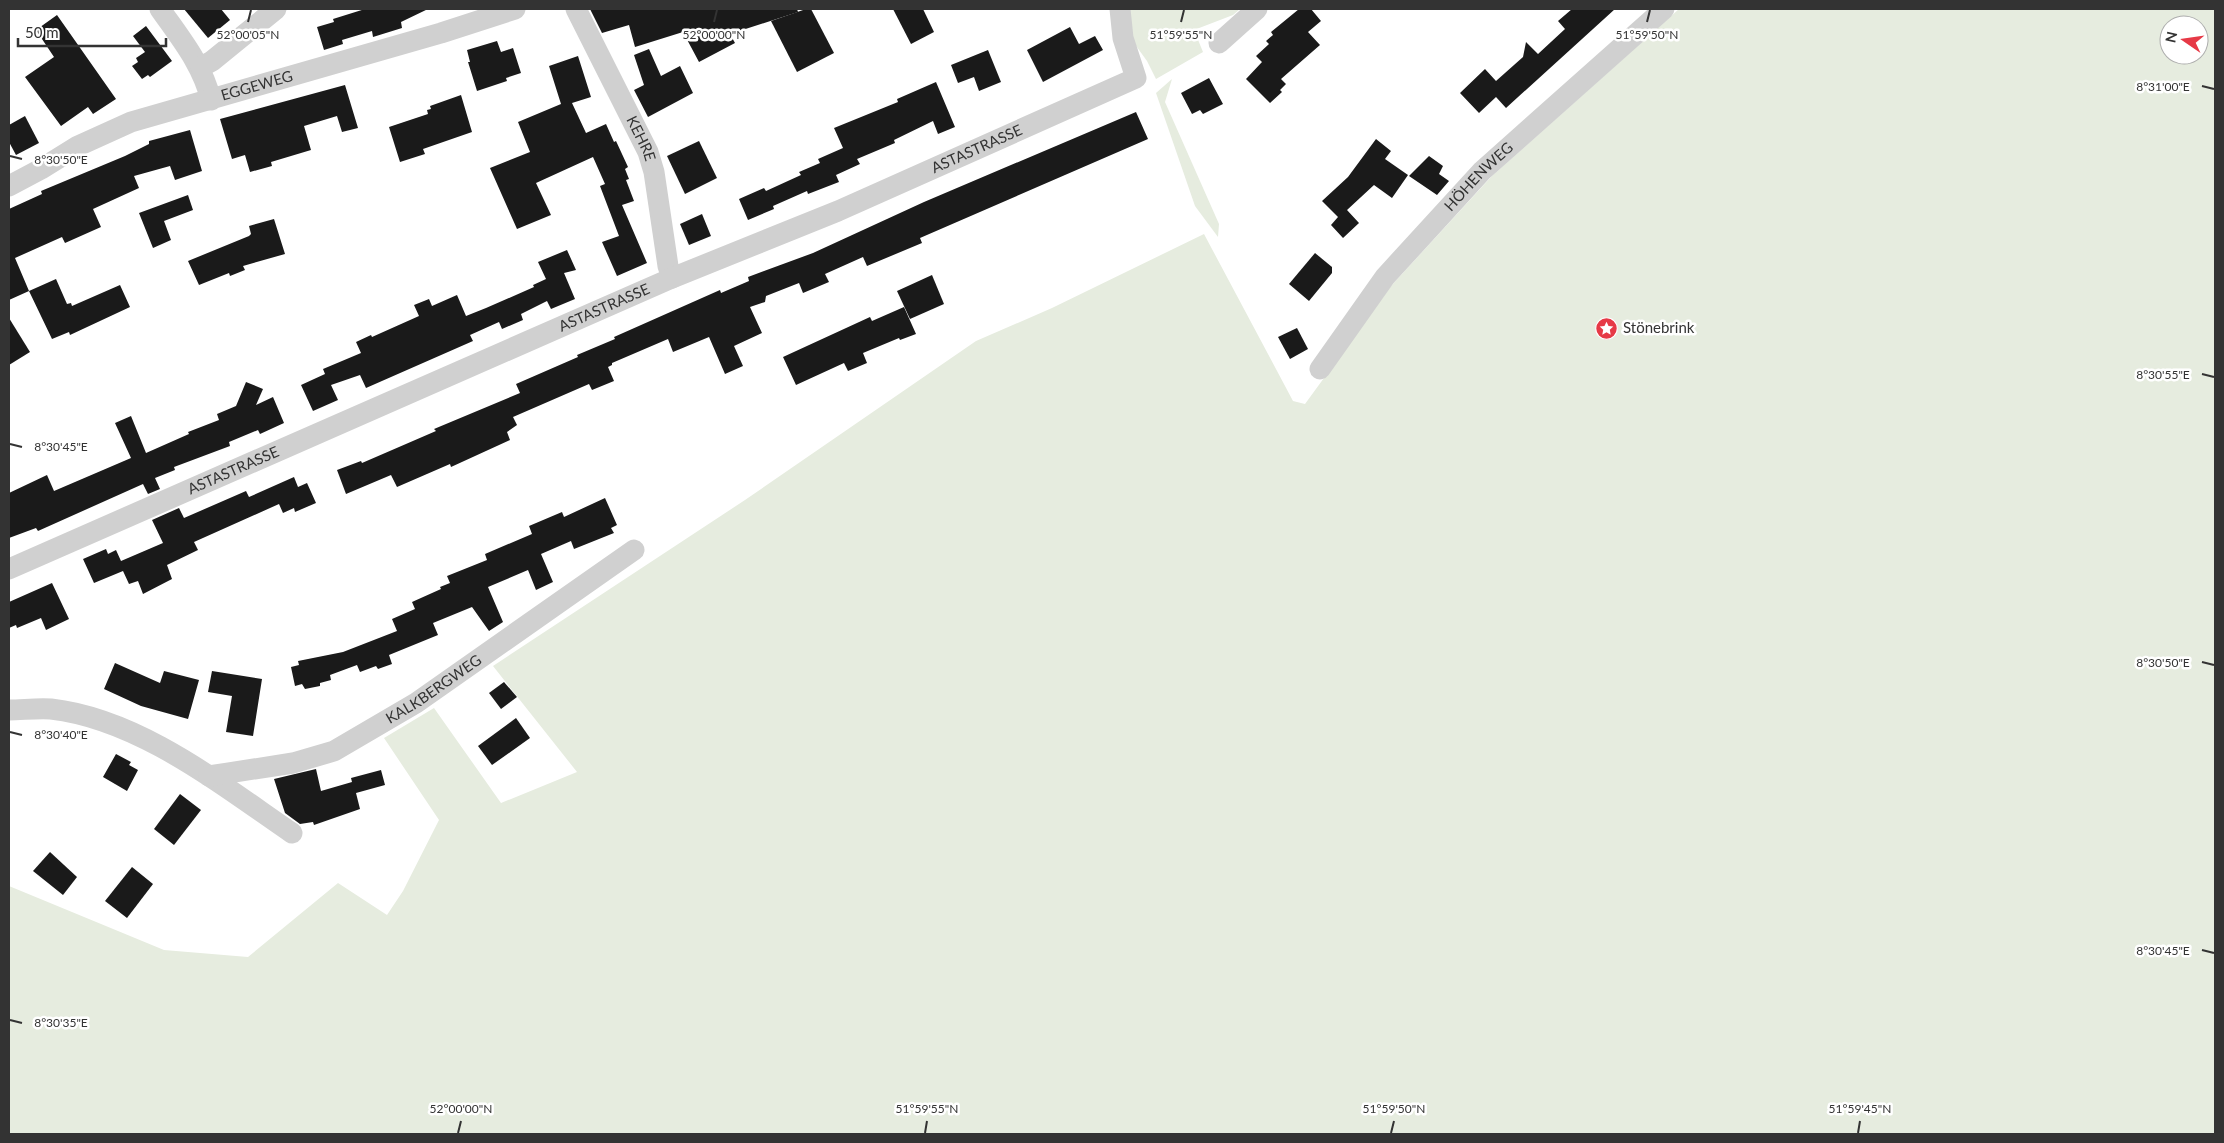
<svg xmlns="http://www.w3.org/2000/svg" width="2224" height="1143" font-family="Lato,sans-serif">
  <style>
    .green { fill: #e6ecdf; fill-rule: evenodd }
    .building { fill: #1a1a1a }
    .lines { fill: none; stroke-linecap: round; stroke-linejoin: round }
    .street { stroke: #d0d0d0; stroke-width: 21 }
    .ticks { fill: none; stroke: #333; stroke-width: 2 }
    .labels { text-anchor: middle; stroke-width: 5; stroke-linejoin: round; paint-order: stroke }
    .street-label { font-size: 15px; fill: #333; stroke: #fff }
    .poi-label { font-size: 15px; fill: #333; stroke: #fff; text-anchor: start }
    .ticks-label { font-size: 12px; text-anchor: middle; fill: #333; stroke: #fff; stroke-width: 5; stroke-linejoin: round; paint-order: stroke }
  </style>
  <rect width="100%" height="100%" fill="#fff"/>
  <g class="green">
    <path d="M 1125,9 L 1240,9 L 1233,15 L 1194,30 L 1203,52 L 1156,79 L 1147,61 L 1134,43 Z"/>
    <path d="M 1679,9 L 2215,9 L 2215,1134 L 9,1134 L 9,886 L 164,950 L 248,957 L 338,883 L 387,915 L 403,891 L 439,820 L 384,738 L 434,708 L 501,803 L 577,772 L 493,666 L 745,500 L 976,341 L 1052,308 L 1204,234 L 1293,401 L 1305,404 L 1391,286 L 1492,176 ZM 2169,25 L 2199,25 L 2199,55 L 2169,55 Z"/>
    <path d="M 1172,79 L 1165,102 L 1219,224 L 1218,237 L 1195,206 L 1156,93 Z"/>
  </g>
  <g class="building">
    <path d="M 184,9 L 221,9 L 230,20 L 208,38 Z"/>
    <path d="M 365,9 L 428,9 L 401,22 L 402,28 L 373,37 L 372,31 L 342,40 L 343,44 L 324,50 L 317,27 L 334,22 L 333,19 Z"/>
    <path d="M 590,9 L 797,9 L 798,12 L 730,34 L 735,43 L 699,62 L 683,32 L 635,47 L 629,25 L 602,33 Z"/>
    <path d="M 806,9 L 811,9 L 834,53 L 797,72 L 771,21 Z"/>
    <path d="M 893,9 L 923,9 L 934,32 L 911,44 Z"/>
    <path d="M 1299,9 L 1311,9 L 1321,21 L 1308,32 L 1320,45 L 1281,79 L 1286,84 L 1280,90 L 1282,92 L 1270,103 L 1246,79 L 1262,62 L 1256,56 L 1269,44 L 1266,41 L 1273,35 L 1271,32 Z"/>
    <path d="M 1572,9 L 1615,9 L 1506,108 L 1496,97 L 1479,113 L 1460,93 L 1485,69 L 1496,81 L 1523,57 L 1526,42 L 1538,54 L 1565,29 L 1558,21 Z"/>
    <path d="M 57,15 L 116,99 L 93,114 L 88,107 L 61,126 L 25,77 L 54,57 L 36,30 Z"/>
    <path d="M 146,26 L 172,61 L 150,77 L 148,75 L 142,79 L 132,66 L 138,62 L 136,58 L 145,52 L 133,36 Z"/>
    <path d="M 1070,27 L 1079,44 L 1095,36 L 1103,50 L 1043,82 L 1027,50 Z"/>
    <path d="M 497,41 L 501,52 L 513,48 L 521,73 L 506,78 L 507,81 L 477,91 L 468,62 L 470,62 L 467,50 Z"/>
    <path d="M 649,49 L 661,76 L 680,66 L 693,93 L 648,117 L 634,90 L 644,85 L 634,55 Z"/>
    <path d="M 988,50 L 1001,82 L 979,91 L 974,77 L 958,83 L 951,65 Z"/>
    <path d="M 578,56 L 591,97 L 572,103 L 586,133 L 606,124 L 614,142 L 616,141 L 628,167 L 625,169 L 629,179 L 626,180 L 634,201 L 622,205 L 647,263 L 617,276 L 602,242 L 619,236 L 600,186 L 605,184 L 593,157 L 536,183 L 551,215 L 517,229 L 490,168 L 530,152 L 518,122 L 561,104 L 549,66 Z"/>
    <path d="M 1209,78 L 1223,104 L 1203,114 L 1200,110 L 1192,114 L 1181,93 Z"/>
    <path d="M 936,82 L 955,127 L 938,134 L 933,121 L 894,140 L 895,143 L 857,159 L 860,164 L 836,175 L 839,182 L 808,194 L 807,191 L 773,206 L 774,209 L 748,220 L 739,199 L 764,188 L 766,191 L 801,175 L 799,172 L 820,163 L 818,159 L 843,148 L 834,128 L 898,102 L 897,99 Z"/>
    <path d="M 345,85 L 358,128 L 342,132 L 337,116 L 304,126 L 311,150 L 271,162 L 272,166 L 250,172 L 245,155 L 232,159 L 220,119 Z"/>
    <path d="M 461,95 L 472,132 L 423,149 L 425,154 L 400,162 L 389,127 L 428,114 L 427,110 L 431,109 L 430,106 Z"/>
    <path d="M 1136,112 L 1148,139 L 920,238 L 922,243 L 867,266 L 863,257 L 825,274 L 829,282 L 803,293 L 799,283 L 766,296 L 765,302 L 750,307 L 762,333 L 734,346 L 743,366 L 725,374 L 709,337 L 673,352 L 668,339 L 612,363 L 612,365 L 608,367 L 614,381 L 592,390 L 589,384 L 513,417 L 517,425 L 507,432 L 510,440 L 451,467 L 450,464 L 397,487 L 391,475 L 346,494 L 337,470 L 361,461 L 362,463 L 436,431 L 434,429 L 520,393 L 516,384 L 578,357 L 577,355 L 615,339 L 614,337 L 720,290 L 721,293 L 749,281 L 748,277 L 813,253 L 924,202 Z"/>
    <path d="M 25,116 L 39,143 L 16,155 L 9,142 L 9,125 Z"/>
    <path d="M 190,130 L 202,171 L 175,180 L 170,166 L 134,176 L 139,188 L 93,209 L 101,227 L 65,243 L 62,237 L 15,258 L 29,291 L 9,300 L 9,209 L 42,194 L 41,191 L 125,156 L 149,144 L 149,141 Z"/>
    <path d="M 1376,139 L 1391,151 L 1385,159 L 1408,175 L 1392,198 L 1374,185 L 1347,210 L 1359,223 L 1343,238 L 1331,225 L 1338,217 L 1322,201 L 1348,177 Z"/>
    <path d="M 699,141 L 717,178 L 685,194 L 667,156 Z"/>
    <path d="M 1429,156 L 1443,166 L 1439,174 L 1449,181 L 1437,195 L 1409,176 Z"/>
    <path d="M 188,195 L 193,210 L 164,221 L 171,240 L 153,248 L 139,213 Z"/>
    <path d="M 702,214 L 711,236 L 689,245 L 680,224 Z"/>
    <path d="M 274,219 L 285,254 L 243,266 L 245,270 L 230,276 L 229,273 L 199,285 L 188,261 L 249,236 L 251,234 L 249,226 Z"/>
    <path d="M 567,250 L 576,270 L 564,273 L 575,299 L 551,309 L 547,301 L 521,314 L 523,320 L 502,329 L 499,322 L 470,335 L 473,341 L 366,388 L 360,375 L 331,385 L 338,400 L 313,411 L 301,385 L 325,374 L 323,369 L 361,353 L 356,342 L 371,335 L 372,337 L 419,316 L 414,305 L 429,299 L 432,306 L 457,295 L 466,316 L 486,308 L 534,287 L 533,285 L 546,279 L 538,262 Z"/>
    <path d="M 1315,253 L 1332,267 L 1332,273 L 1309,301 L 1289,284 Z"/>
    <path d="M 932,275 L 944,304 L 910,319 L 897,291 Z"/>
    <path d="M 56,279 L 67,304 L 71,303 L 72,306 L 120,285 L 130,307 L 70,335 L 69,332 L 52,339 L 29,291 Z"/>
    <path d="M 904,307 L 916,334 L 900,340 L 899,338 L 863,353 L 867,363 L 848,371 L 844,363 L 796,385 L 783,357 L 870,317 L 872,321 Z"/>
    <path d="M 9,318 L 30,352 L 9,365 Z"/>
    <path d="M 1297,328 L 1308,349 L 1290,359 L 1278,337 Z"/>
    <path d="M 246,382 L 263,389 L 256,405 L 273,397 L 284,423 L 260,434 L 258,430 L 229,442 L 230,446 L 174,467 L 175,470 L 155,478 L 160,489 L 148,494 L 143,484 L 38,531 L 36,528 L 9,538 L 9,493 L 47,475 L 54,491 L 131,458 L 115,423 L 131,416 L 146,453 L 189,434 L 188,432 L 219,420 L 217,414 L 236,406 Z"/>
    <path d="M 294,477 L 298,487 L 307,483 L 316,503 L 295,512 L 294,508 L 283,513 L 279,504 L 194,542 L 198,550 L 167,565 L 172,579 L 143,594 L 138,581 L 129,584 L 123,571 L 94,583 L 83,559 L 106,549 L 108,554 L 116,550 L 121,561 L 163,543 L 152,520 L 179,508 L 184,518 L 246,491 L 249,497 Z"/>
    <path d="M 605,498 L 617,525 L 611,528 L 614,533 L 574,549 L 571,541 L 541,554 L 553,582 L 536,590 L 528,570 L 488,587 L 503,622 L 489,631 L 472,607 L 433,623 L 438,635 L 389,655 L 392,664 L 378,669 L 376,666 L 360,672 L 357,665 L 330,675 L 331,680 L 320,683 L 320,686 L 305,689 L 302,684 L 295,686 L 291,667 L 299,665 L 298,661 L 343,652 L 397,631 L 392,619 L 415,609 L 412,602 L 441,589 L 440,587 L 450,583 L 447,576 L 487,560 L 485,554 L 532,534 L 529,526 L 562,512 L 564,517 Z"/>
    <path d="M 52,583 L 69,619 L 46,630 L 41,618 L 17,628 L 16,625 L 9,628 L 9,602 Z"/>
    <path d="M 115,663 L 160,683 L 164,671 L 199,680 L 188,719 L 141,706 L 104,689 Z"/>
    <path d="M 212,671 L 262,679 L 253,736 L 226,732 L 232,696 L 208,692 Z"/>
    <path d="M 504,682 L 517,697 L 501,709 L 489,693 Z"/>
    <path d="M 516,718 L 530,738 L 492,765 L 478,746 Z"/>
    <path d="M 116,754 L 131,762 L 129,765 L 138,770 L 127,791 L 103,777 Z"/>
    <path d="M 316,769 L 321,791 L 352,782 L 351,778 L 381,770 L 385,785 L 356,793 L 360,809 L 314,825 L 313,822 L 300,824 L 285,813 L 274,779 Z"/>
    <path d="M 180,794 L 201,810 L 174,845 L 154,829 Z"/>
    <path d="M 50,852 L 77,877 L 63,895 L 33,871 Z"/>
    <path d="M 132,867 L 153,884 L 127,918 L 105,901 Z"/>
  </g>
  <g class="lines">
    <g class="street">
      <path d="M 160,9 C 181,39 202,64 211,100"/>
      <path id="s1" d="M 576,9 L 648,152 L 654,172 L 668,266 L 672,278"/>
      <path d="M 1219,43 L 1257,9"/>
      <path d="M 201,67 L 212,61 L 276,9"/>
      <path id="s2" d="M 9,186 L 41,169 L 78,146 L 131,122 L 441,33 L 515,9"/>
      <path id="s3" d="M 1320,369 L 1385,277 L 1482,171 L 1664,9"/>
      <path id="s4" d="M 9,569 L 672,278 L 838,211 L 1136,78 L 1123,38 L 1120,9"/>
      <path d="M 9,710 C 22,710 37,708 51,709 C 139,719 220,784 292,833"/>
      <path id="s5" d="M 209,776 L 293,763 L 334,751 L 416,703 L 634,550"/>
    </g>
  </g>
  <path class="ticks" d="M 248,22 L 251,10M 714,22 L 717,10M 1181,22 L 1184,10M 1647,22 L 1650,10M 2202,86 L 2214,89M 10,156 L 22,159M 2202,374 L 2214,377M 10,444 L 22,447M 2202,662 L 2214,665M 10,732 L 22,735M 2202,950 L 2214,953M 10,1020 L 22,1023M 458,1133 L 461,1121M 925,1133 L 927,1121M 1391,1133 L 1394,1121M 1858,1133 L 1860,1121"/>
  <defs>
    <symbol id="sight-disc" viewBox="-11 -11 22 22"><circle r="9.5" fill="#e63946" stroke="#fff"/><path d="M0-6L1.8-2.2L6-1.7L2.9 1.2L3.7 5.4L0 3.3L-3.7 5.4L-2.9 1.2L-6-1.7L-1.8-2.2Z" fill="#fff"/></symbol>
  </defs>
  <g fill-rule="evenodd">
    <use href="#sight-disc" x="1594" y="316" width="25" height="25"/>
  </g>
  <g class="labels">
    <g class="street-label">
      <text dy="5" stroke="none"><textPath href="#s2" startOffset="269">EGGEWEG</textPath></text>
      <text dy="5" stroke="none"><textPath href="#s1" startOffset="145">KEHRE</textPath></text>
      <text dy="5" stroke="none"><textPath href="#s4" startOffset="1055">ASTASTRASSE</textPath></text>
      <text dy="5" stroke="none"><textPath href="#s3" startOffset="250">HÖHENWEG</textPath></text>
      <text dy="5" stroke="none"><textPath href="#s4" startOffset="650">ASTASTRASSE</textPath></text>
      <text dy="5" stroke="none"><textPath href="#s4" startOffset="245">ASTASTRASSE</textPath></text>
      <text dy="5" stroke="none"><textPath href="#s5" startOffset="245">KALKBERGWEG</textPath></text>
    </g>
    <g class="poi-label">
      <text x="1623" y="333">Stönebrink</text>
    </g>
  </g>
  <g class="ticks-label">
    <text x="248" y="39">52°00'05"N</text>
    <text x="714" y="39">52°00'00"N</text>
    <text x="1181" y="39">51°59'55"N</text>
    <text x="1647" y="39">51°59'50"N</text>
    <text x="2163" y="91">8°31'00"E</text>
    <text x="61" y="164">8°30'50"E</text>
    <text x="2163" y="379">8°30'55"E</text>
    <text x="61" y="451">8°30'45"E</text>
    <text x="2163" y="667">8°30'50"E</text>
    <text x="61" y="739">8°30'40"E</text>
    <text x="2163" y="955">8°30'45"E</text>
    <text x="61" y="1027">8°30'35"E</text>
    <text x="461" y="1113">52°00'00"N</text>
    <text x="927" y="1113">51°59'55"N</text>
    <text x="1394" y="1113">51°59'50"N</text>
    <text x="1860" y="1113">51°59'45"N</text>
  </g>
  <rect width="2224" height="1143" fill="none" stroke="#333333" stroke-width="20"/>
  <g transform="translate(2184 40) rotate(283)"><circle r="24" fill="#ffffff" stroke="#adadad"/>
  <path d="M0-4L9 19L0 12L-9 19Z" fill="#e63946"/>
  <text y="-8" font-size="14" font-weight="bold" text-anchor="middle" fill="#333333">N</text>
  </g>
  <path d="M18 38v8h148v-8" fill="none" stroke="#333333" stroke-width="2.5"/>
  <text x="25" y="38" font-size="15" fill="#333333" stroke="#ffffff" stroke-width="4" paint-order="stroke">50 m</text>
</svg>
